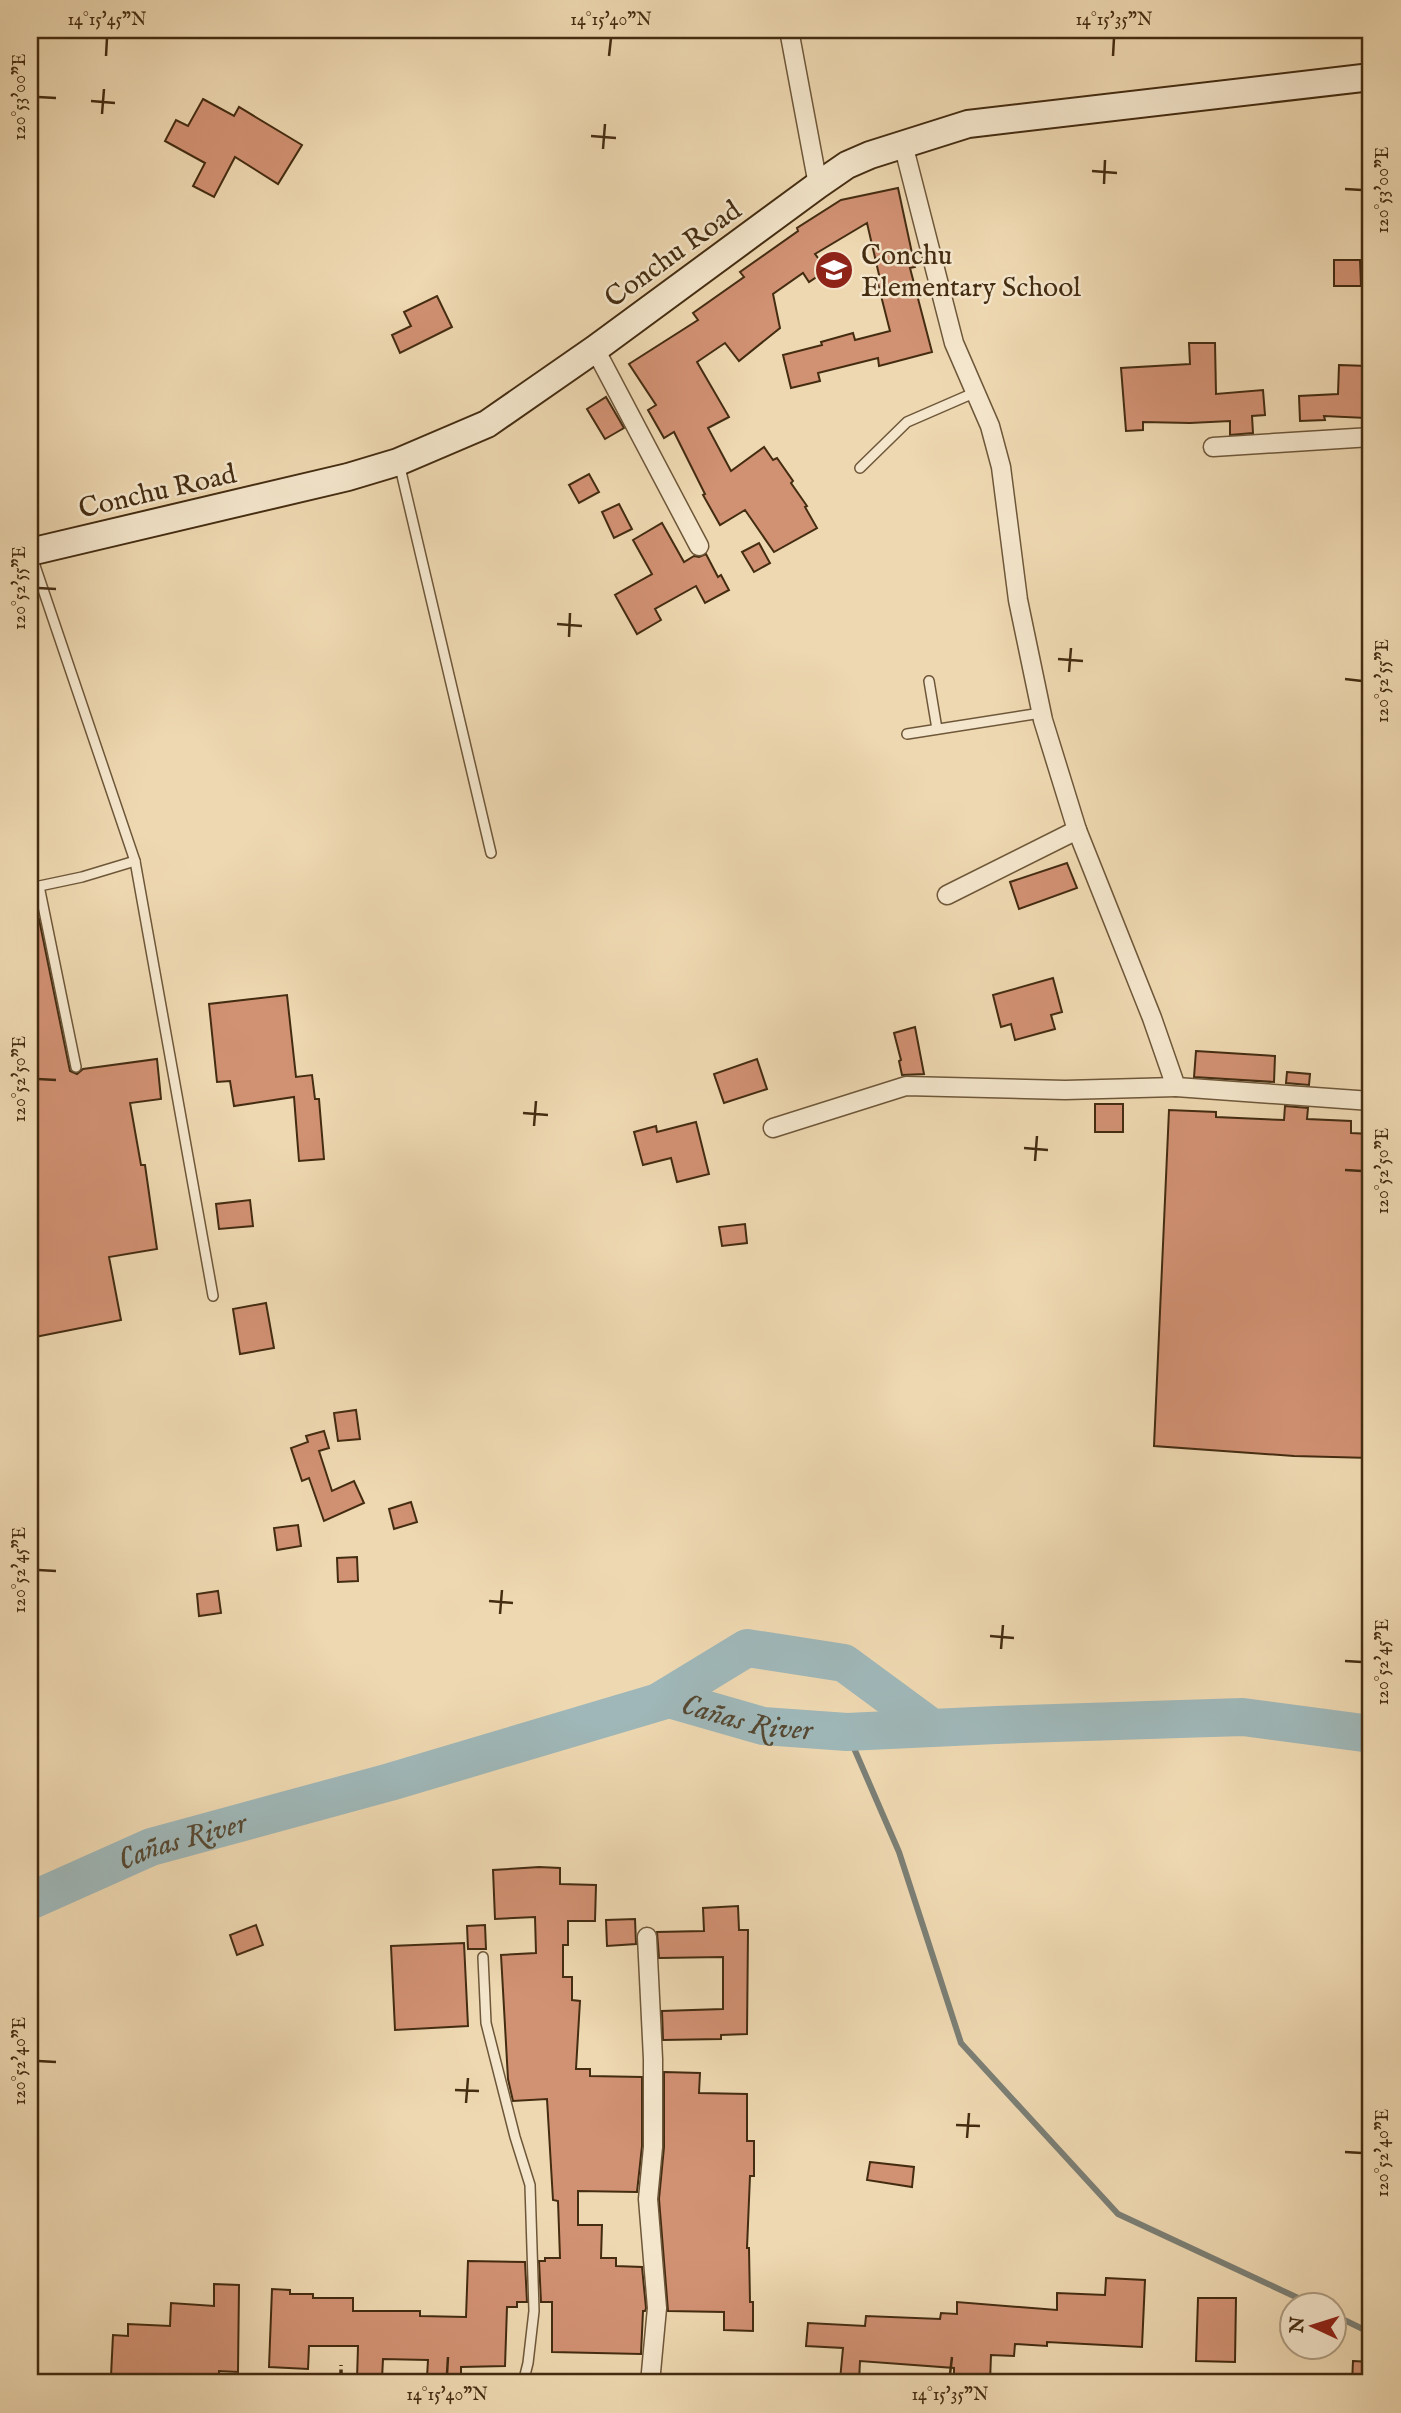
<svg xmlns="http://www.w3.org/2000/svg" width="1401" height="2413" font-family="'IM FELL English',serif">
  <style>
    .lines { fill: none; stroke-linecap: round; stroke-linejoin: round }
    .stream { stroke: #7b7f75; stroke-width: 6 }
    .river { stroke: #9fb7b8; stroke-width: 38 }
    .building { fill: #d19173; stroke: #442c11; stroke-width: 2 }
    .service-casing { stroke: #6e5739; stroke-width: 12 }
    .minor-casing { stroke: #6e5739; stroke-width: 21 }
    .secondary-casing { stroke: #442c11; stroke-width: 30 }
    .path { stroke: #442c11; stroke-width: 3.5; stroke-dasharray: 5 3.5; stroke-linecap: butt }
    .service { stroke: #f4e6cc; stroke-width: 9 }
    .minor { stroke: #f4e6cc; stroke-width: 18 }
    .secondary { stroke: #f4e6cc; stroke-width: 26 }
    .ticks { fill: none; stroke: #442c11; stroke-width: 2.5 }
    .labels { text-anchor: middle; stroke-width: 5; stroke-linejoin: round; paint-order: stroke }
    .street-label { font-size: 28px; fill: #442c11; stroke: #f4e6cc }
    .poi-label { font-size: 28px; fill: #442c11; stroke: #f4e6cc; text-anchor: start }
    .water-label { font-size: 30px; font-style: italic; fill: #564832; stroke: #f4e6cc }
    .neatline { fill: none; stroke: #442c11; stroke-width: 2.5 }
    .ticks-label { font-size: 18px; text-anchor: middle; fill: #442c11 }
  </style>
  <rect width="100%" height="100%" fill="#eed8b1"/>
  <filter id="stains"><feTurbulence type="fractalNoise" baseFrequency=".00286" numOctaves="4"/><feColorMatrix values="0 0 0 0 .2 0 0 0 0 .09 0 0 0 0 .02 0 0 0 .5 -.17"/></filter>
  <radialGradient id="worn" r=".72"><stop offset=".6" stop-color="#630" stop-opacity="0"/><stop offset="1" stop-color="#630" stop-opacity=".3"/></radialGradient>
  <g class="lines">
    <g class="stream">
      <path d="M 847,1732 L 899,1852 L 961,2043 L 1118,2214 L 1311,2304"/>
      <path d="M 1334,2315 L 1371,2333"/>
    </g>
    <g class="river">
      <path d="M 660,1701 L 747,1648 L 844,1663 L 931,1727"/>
      <path id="s1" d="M 30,1901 L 151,1847 L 390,1782 L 669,1699 L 763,1726 L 847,1732 L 996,1725 L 1243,1717 L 1371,1734"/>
    </g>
  </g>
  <g class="building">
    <path d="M 203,99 L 234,116 L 239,107 L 302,145 L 278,184 L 235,157 L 214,197 L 193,186 L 205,163 L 165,141 L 176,120 L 188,126 Z"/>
    <path d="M 898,188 L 915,267 L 910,268 L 932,352 L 879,366 L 878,358 L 818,373 L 820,381 L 791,388 L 783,355 L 822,345 L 821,342 L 853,333 L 855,340 L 890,331 L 877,280 L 880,279 L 867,223 L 815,254 L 827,270 L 809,282 L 803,273 L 773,294 L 780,328 L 739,361 L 725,343 L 697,362 L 729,417 L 708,428 L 731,471 L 764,447 L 773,460 L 777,458 L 793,481 L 791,483 L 807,506 L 805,507 L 817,528 L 774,552 L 745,510 L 720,525 L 703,495 L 705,494 L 674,432 L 664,438 L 648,410 L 656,405 L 629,364 L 698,320 L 693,313 L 744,277 L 740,272 L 798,231 L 797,228 L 841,200 Z"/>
    <path d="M 1334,260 L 1360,260 L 1361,286 L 1334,286 Z"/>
    <path d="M 437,296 L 452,327 L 400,353 L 392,335 L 411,326 L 404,312 Z"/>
    <path d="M 1189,343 L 1215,343 L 1216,394 L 1263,390 L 1265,415 L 1252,416 L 1253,433 L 1230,435 L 1230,421 L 1190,423 L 1143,422 L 1143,430 L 1126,431 L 1121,368 L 1190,364 Z"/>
    <path d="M 1339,365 L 1368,366 L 1366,418 L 1324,416 L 1325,420 L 1300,421 L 1299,396 L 1338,394 Z"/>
    <path d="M 606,397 L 624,428 L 605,439 L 587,409 Z"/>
    <path d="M 589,474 L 599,492 L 579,503 L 569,485 Z"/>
    <path d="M 619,504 L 632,529 L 614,538 L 602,512 Z"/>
    <path d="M 662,523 L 684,562 L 694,556 L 699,557 L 706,554 L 718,577 L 721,575 L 729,590 L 705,603 L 696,586 L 655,609 L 661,620 L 637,634 L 615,595 L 652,574 L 633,540 Z"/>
    <path d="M 759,543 L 770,563 L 754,572 L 742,552 Z"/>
    <path d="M 1067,863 L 1077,888 L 1019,909 L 1010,882 Z"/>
    <path d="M 39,919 L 70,1071 L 77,1074 L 83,1069 L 157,1059 L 161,1099 L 130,1103 L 141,1165 L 145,1165 L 157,1249 L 109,1257 L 121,1320 L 30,1338 L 30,1185 L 35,1185 L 30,1158 L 30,921 Z"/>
    <path d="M 1053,978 L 1062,1012 L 1051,1015 L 1055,1029 L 1015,1040 L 1011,1024 L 1001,1027 L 993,995 Z"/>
    <path d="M 287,995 L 296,1077 L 312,1075 L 315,1099 L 319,1099 L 324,1159 L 299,1161 L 294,1097 L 234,1106 L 230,1081 L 217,1082 L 209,1004 Z"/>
    <path d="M 915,1027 L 924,1074 L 902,1075 L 899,1061 L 901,1060 L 894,1033 Z"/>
    <path d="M 1196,1051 L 1275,1056 L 1274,1082 L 1194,1077 Z"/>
    <path d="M 757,1059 L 767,1089 L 724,1103 L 714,1074 Z"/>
    <path d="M 1287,1072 L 1310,1074 L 1309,1085 L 1286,1083 Z"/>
    <rect x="1095" y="1104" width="28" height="28"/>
    <path d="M 1285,1106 L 1308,1108 L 1307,1119 L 1351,1121 L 1351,1133 L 1371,1134 L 1371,1458 L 1294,1456 L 1154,1446 L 1169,1110 L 1216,1112 L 1216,1117 L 1284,1120 Z"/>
    <path d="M 696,1122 L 709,1174 L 677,1182 L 671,1158 L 643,1165 L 634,1132 L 656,1126 L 657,1132 Z"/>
    <path d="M 250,1200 L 253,1226 L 219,1229 L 216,1204 Z"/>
    <path d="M 745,1224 L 747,1243 L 722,1246 L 719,1227 Z"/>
    <path d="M 266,1303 L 274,1348 L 240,1354 L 233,1309 Z"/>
    <path d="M 356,1410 L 360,1439 L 338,1441 L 334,1413 Z"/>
    <path d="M 324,1431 L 329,1448 L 319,1451 L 332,1491 L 354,1481 L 364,1503 L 324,1521 L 309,1478 L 302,1481 L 291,1448 L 308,1442 L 306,1436 Z"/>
    <path d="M 411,1502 L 417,1522 L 394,1529 L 389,1509 Z"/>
    <path d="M 298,1525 L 301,1546 L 277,1550 L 274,1528 Z"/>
    <path d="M 357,1557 L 358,1581 L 338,1582 L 337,1558 Z"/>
    <path d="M 218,1591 L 221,1613 L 199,1616 L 197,1594 Z"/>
    <path d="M 539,1867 L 560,1868 L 560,1884 L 596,1885 L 595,1921 L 568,1921 L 568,1945 L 563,1945 L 563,1977 L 572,1977 L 572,2000 L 580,2001 L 576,2069 L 590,2069 L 590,2076 L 642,2077 L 642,2146 L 637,2192 L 578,2191 L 578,2225 L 602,2225 L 601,2258 L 616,2258 L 616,2266 L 642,2267 L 646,2308 L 645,2311 L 643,2311 L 641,2354 L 552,2352 L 552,2302 L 541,2302 L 539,2261 L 545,2261 L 545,2258 L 560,2258 L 558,2201 L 553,2200 L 547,2099 L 513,2101 L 508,2079 L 501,1955 L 536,1953 L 535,1917 L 495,1919 L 493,1870 Z"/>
    <path d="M 738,1906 L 739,1930 L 748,1930 L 747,2034 L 721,2035 L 721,2039 L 663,2040 L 662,2011 L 723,2009 L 723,1957 L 659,1958 L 657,1932 L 704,1931 L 703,1908 Z"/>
    <path d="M 635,1919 L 636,1944 L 607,1946 L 606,1920 Z"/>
    <path d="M 256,1925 L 263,1945 L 237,1955 L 230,1935 Z"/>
    <path d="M 485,1925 L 486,1949 L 468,1949 L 467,1926 Z"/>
    <path d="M 464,1943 L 468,2026 L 395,2030 L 391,1946 Z"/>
    <path d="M 664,2072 L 700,2073 L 699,2093 L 747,2094 L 747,2141 L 754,2141 L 754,2176 L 750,2176 L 747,2248 L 749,2248 L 750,2302 L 753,2302 L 753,2331 L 724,2330 L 724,2312 L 668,2311 L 659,2199 L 664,2147 Z"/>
    <path d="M 870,2162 L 914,2167 L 912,2187 L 867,2180 Z"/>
    <path d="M 468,2261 L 525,2262 L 527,2302 L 517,2302 L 517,2307 L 507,2307 L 505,2366 L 461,2367 L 461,2377 L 427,2377 L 428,2360 L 383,2359 L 382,2379 L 357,2379 L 358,2346 L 309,2346 L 308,2369 L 269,2367 L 272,2289 L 290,2290 L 290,2294 L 313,2294 L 313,2298 L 353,2298 L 353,2311 L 420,2311 L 420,2316 L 466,2317 Z"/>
    <path d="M 1106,2278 L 1145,2280 L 1142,2347 L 1047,2342 L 1047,2346 L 1015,2344 L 1014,2356 L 991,2355 L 990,2382 L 954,2380 L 954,2368 L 860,2361 L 859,2381 L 840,2380 L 843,2348 L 806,2346 L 808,2323 L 865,2326 L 866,2316 L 940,2319 L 941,2313 L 957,2314 L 957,2302 L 1057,2310 L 1057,2293 L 1105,2295 Z"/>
    <path d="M 214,2284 L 239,2285 L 238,2372 L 219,2371 L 219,2376 L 157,2375 L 157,2378 L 111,2376 L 113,2335 L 128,2336 L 128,2324 L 170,2326 L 171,2303 L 214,2306 Z"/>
    <path d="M 1198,2298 L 1236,2298 L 1235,2362 L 1196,2361 Z"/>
    <path d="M 1353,2361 L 1371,2362 L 1371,2383 L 1352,2383 Z"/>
  </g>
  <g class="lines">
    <defs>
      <g id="service">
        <path d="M 399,463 L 491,853"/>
        <path d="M 860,468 L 907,422 L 976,392"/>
        <path d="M 31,554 L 135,861 L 213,1296"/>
        <path d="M 929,681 L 937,729"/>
        <path d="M 907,734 L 1041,713"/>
        <path d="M 39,886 L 76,1067"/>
        <path d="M 30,888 L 82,877 L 135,861"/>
        <path d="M 483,1957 L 486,2023 L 515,2137 L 530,2185 L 534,2311 L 528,2363 L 523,2383"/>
      </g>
      <g id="minor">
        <path d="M 789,30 L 818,185"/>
        <path d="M 903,144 L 954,343 L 990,426 L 1001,467 L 1018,600 L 1043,720 L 1077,830 L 1152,1018 L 1176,1087 L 1371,1101"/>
        <path d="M 595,349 L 699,546"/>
        <path d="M 1213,447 L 1371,437"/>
        <path d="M 947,895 L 1077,830"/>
        <path d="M 773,1128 L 906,1086 L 1065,1090 L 1176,1087"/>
        <path d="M 647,1937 L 653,2059 L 653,2147 L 648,2199 L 657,2308 L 650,2383"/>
      </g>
      <path id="secondary" d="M 30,552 L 348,477 L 398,462 L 487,424 L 595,349 L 818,185 L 847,165 L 870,155 L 968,124 L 1371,77"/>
    </defs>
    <use href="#service" class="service-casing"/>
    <use href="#minor" class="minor-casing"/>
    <use href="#secondary" class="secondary-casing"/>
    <path class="path" d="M 341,2383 L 341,2365"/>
    <use href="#service" class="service"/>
    <use href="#minor" class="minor"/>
    <use href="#secondary" class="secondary"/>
  </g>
  <path class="ticks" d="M 106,56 L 107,38M 609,56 L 611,38M 1113,56 L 1114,38M 38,97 L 56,98M 91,101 L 115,103M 102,114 L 104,89M 591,136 L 616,138M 603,149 L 605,124M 1092,171 L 1117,173M 1104,184 L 1105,160M 1345,189 L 1362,190M 38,588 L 56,589M 557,624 L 582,626M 569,637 L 570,613M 1058,659 L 1083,661M 1069,672 L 1071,648M 1345,679 L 1362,681M 38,1079 L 56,1080M 523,1113 L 548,1115M 534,1126 L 536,1101M 1024,1148 L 1048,1150M 1035,1161 L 1037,1136M 1345,1170 L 1362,1171M 38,1570 L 56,1571M 489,1601 L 513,1603M 500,1614 L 502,1590M 990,1636 L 1014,1638M 1001,1649 L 1003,1625M 1345,1661 L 1362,1662M 38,2061 L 56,2062M 455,2090 L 479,2091M 466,2103 L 468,2078M 956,2125 L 980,2126M 967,2138 L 969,2113M 1345,2152 L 1362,2153M 447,2374 L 448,2357M 950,2374 L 952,2357"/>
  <defs>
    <symbol id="school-disc" viewBox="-11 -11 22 22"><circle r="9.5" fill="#8f2418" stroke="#f4e6cc"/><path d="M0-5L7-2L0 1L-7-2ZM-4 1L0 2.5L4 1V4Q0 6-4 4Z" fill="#fff"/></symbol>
  </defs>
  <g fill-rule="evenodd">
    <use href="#school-disc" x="812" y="248" width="44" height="44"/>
  </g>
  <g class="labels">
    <g class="street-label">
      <text transform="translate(672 253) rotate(-36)" y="10">Conchu Road</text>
      <text transform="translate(157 490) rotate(-13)" y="10">Conchu Road</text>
    </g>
    <g class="poi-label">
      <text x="861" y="264">Conchu<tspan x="861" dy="32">Elementary School</tspan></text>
    </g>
    <g class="water-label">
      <text dy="10" stroke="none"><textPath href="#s1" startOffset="752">Cañas River</textPath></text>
      <text dy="10" stroke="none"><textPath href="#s1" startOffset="164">Cañas River</textPath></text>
    </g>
  </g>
  <rect width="1401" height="2413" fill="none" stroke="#eed8b1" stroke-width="77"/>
  <g transform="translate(1313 2326) rotate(274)"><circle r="33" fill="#f4e6cc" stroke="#ae9c81" stroke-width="2"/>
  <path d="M0-5L12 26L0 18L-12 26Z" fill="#8f2418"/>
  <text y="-10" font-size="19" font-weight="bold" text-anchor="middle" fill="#442c11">N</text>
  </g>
  <rect x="38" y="38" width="1324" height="2336" class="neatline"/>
  <g class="ticks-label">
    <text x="107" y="25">14°15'45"N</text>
    <text x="611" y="25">14°15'40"N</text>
    <text x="1114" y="25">14°15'35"N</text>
    <text transform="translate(19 97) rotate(-90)" y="6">120°53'00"E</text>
    <text transform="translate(1382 190) rotate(-90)" y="6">120°53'00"E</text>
    <text transform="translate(19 588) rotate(-90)" y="6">120°52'55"E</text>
    <text transform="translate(1382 681) rotate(-90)" y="6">120°52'55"E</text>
    <text transform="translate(19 1079) rotate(-90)" y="6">120°52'50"E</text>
    <text transform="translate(1382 1171) rotate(-90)" y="6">120°52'50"E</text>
    <text transform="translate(19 1570) rotate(-90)" y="6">120°52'45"E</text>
    <text transform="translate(1382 1662) rotate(-90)" y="6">120°52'45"E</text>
    <text transform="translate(19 2061) rotate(-90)" y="6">120°52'40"E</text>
    <text transform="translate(1382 2153) rotate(-90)" y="6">120°52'40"E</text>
    <text x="447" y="2400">14°15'40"N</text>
    <text x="950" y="2400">14°15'35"N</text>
  </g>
  <rect width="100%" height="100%" filter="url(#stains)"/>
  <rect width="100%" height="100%" fill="url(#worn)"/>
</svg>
